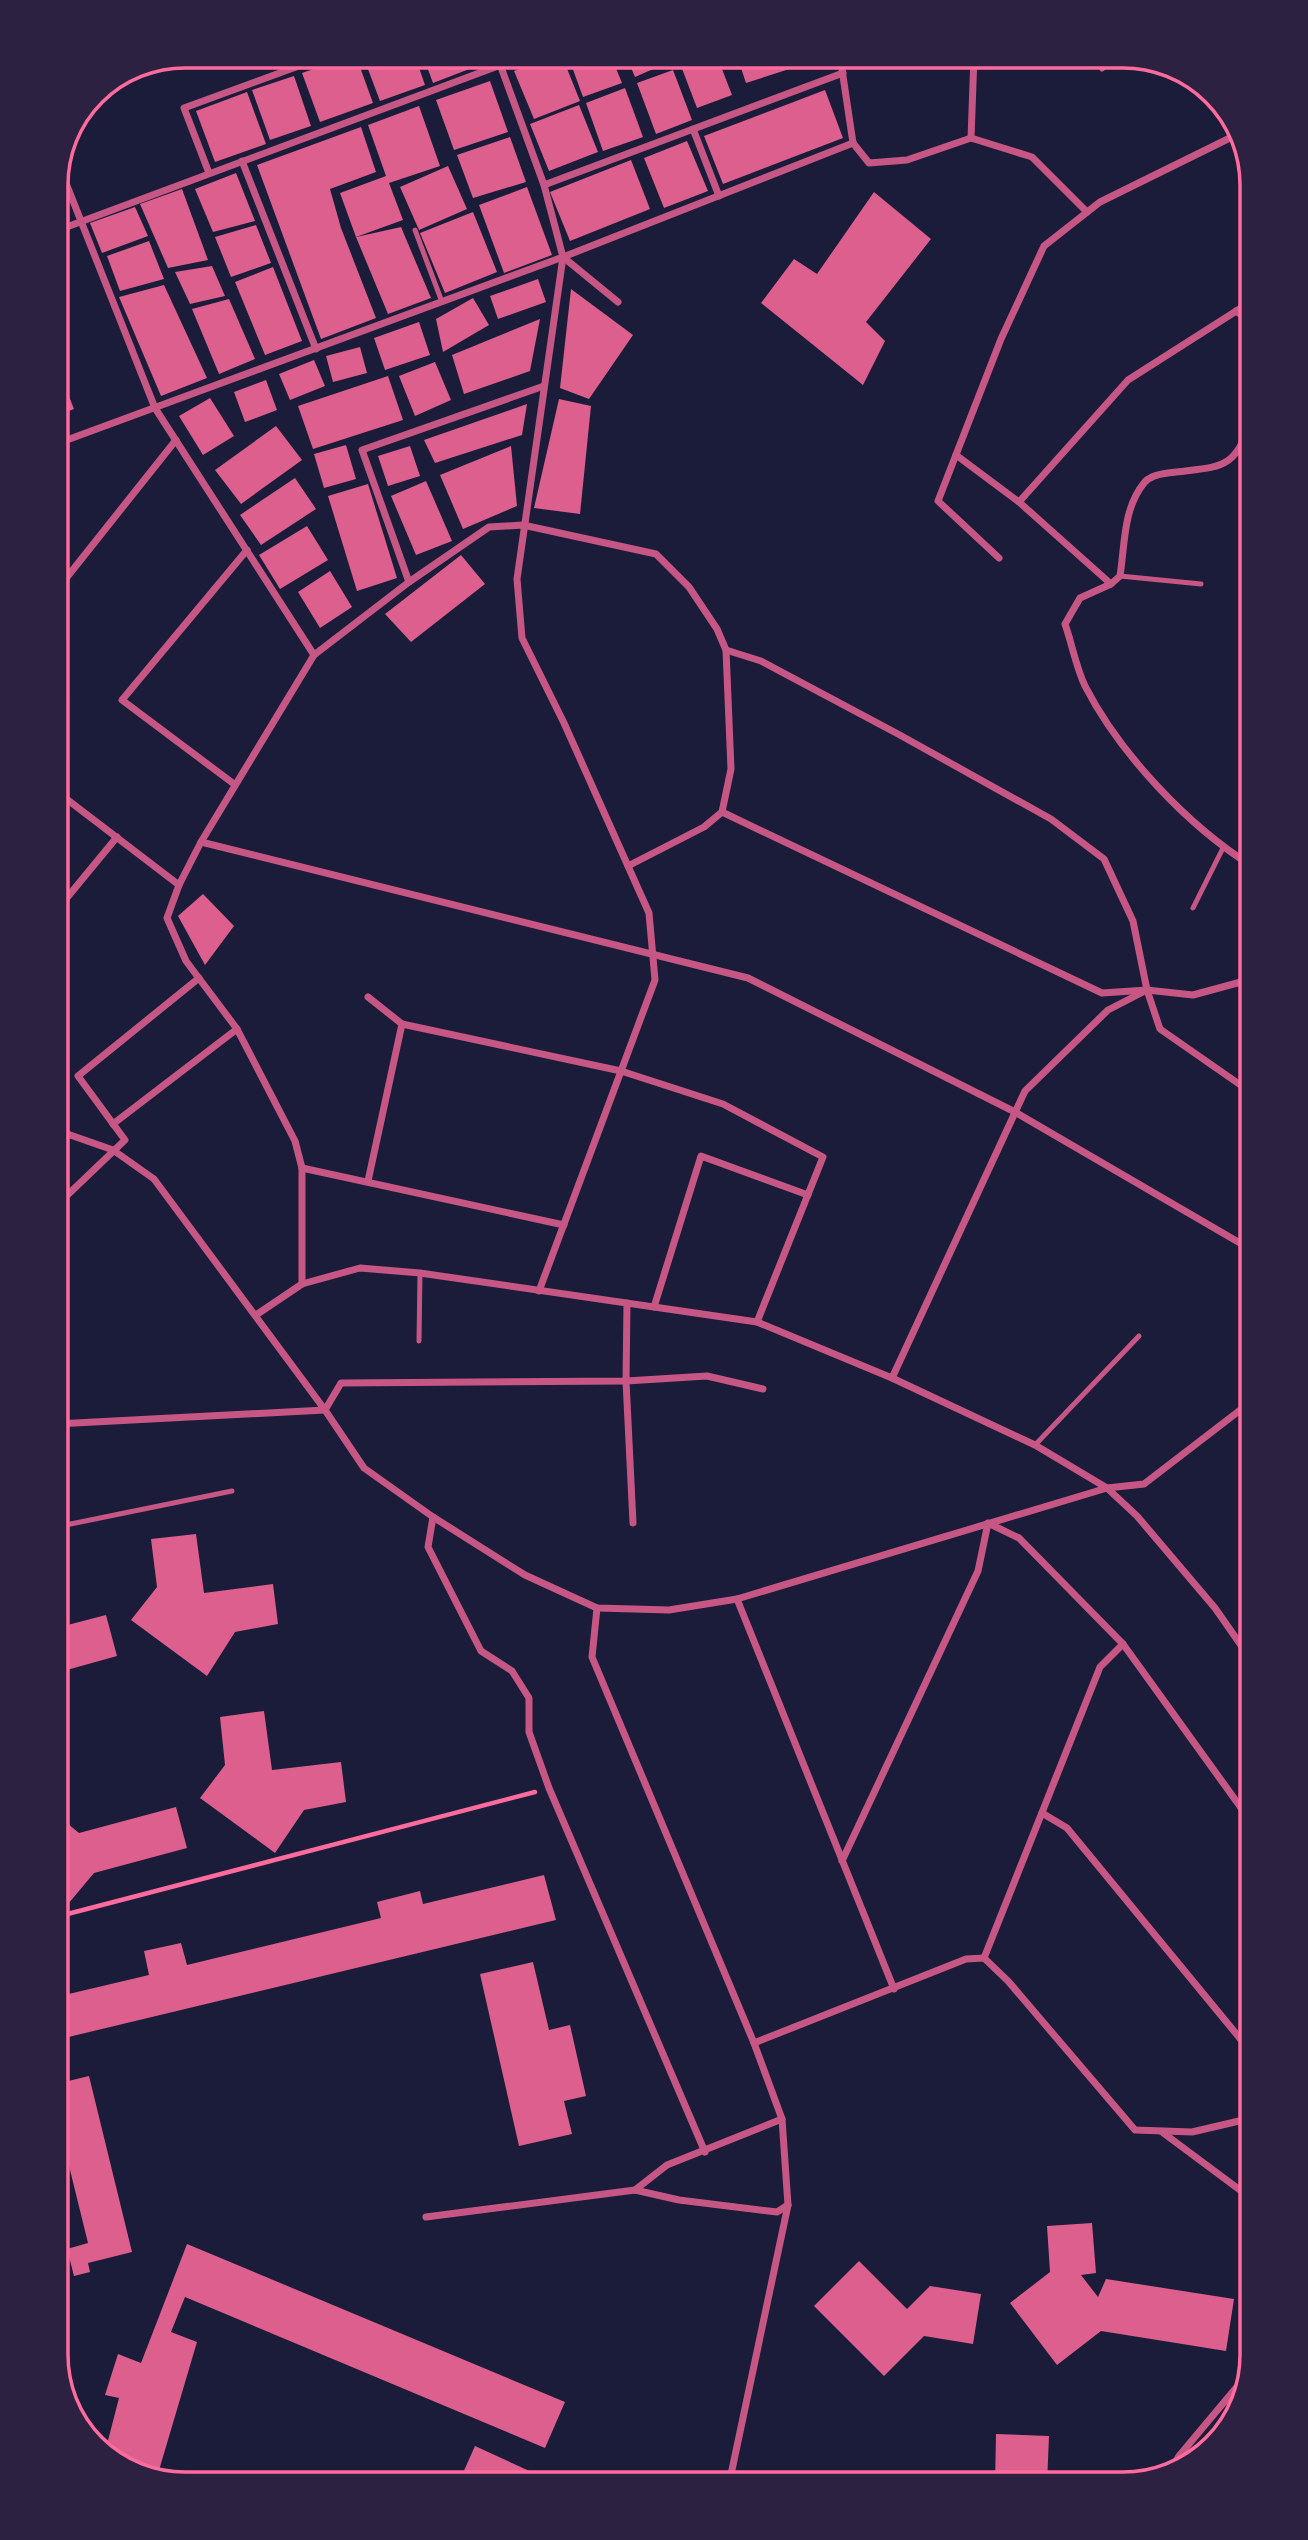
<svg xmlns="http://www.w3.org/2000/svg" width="1308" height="2540" font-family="Manrope,sans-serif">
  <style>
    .building { fill: #dd5f8e }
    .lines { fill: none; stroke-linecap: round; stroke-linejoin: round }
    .path { stroke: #ff6b9d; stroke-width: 4.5 }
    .service { stroke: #c65784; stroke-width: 5 }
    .minor { stroke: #c65784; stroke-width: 7 }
    .rim { fill: none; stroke: #ff6b9d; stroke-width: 3.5 }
  </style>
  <rect width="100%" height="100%" fill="#1b1b3a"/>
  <g class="building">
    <path d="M 350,56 L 356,56 L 373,103 L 320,122 L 302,73 Z"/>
    <path d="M 363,56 L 415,56 L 425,85 L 380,101 Z"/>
    <path d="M 423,56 L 488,56 L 490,61 L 433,83 Z"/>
    <path d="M 552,56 L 562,56 L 580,101 L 534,119 L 514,71 Z"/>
    <path d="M 568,56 L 611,56 L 622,83 L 583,97 Z"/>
    <path d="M 626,56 L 667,56 L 669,62 L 635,77 Z"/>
    <path d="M 706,56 L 717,56 L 732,95 L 697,108 L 681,66 Z"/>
    <path d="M 737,56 L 827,56 L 827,57 L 746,83 Z"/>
    <path d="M 673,70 L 692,120 L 656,134 L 637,83 Z"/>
    <path d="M 294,76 L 311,126 L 270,140 L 252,90 Z"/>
    <path d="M 490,81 L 508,132 L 454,150 L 436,100 Z"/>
    <path d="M 625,88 L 643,137 L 603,151 L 586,103 Z"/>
    <path d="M 825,90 L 843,138 L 723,184 L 704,136 Z"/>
    <path d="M 247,92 L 266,144 L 215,162 L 196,111 Z"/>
    <path d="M 579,105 L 598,152 L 549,171 L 530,124 Z"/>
    <path d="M 419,106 L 440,166 L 389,183 L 403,220 L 356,237 L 340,193 L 386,176 L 368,125 Z"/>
    <path d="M 361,127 L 376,172 L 330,189 L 341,228 L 376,318 L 321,339 L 257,165 Z"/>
    <path d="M 510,137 L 526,182 L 473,198 L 457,155 Z"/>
    <path d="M 687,141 L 708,191 L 664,208 L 644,158 Z"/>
    <path d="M 631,160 L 650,209 L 570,241 L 550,192 Z"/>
    <path d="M 448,166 L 467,209 L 419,230 L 400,187 Z"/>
    <path d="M 236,173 L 255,221 L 213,232 L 195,189 Z"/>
    <path d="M 527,187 L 552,255 L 504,273 L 479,205 Z"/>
    <path d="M 182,189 L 208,260 L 168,268 L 140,204 Z"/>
    <path d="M 874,192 L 931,239 L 866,322 L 885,341 L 863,385 L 761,303 L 794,259 L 817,274 Z"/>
    <path d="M 135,207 L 148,236 L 102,253 L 90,223 Z"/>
    <path d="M 473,212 L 497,272 L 445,293 L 420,233 Z"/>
    <path d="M 256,225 L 271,263 L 231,277 L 215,237 Z"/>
    <path d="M 401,227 L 431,298 L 388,314 L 356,237 Z"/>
    <path d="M 149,241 L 164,279 L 120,291 L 107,256 Z"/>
    <path d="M 212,266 L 225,296 L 190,304 L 175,272 Z"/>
    <path d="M 273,267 L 302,341 L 265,355 L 235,282 Z"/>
    <path d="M 538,279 L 546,302 L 498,319 L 490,296 Z"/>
    <path d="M 164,285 L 207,378 L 161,396 L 119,297 Z"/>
    <path d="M 571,289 L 633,335 L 589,399 L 560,388 Z"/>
    <path d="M 473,298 L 489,325 L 443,352 L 436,319 Z"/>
    <path d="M 229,299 L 255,359 L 219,374 L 192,309 Z"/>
    <path d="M 540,319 L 530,371 L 464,394 L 452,355 Z"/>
    <path d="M 419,322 L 430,355 L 385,370 L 374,338 Z"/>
    <path d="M 360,347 L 367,373 L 333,382 L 326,356 Z"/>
    <path d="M 314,360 L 325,386 L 290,400 L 279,374 Z"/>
    <path d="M 435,362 L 451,400 L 415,416 L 399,376 Z"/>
    <path d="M 56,363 L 74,409 L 56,416 Z"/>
    <path d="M 388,376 L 403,420 L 313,449 L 298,406 Z"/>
    <path d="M 266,380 L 277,410 L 245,422 L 234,392 Z"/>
    <path d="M 210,398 L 234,436 L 203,455 L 179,416 Z"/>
    <path d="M 559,399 L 591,406 L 580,514 L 534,508 Z"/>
    <path d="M 527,404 L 522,435 L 435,463 L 424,440 Z"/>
    <path d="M 276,426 L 302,460 L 241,504 L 215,470 Z"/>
    <path d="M 346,445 L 356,479 L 324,488 L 314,454 Z"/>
    <path d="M 410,446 L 420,476 L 388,486 L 378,456 Z"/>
    <path d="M 511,446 L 517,506 L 463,529 L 440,475 Z"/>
    <path d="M 295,478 L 316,509 L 261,545 L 240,515 Z"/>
    <path d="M 426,481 L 452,541 L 416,555 L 391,496 Z"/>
    <path d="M 368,484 L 397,578 L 357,591 L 328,496 Z"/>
    <path d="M 307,526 L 328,560 L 280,589 L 259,555 Z"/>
    <path d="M 461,555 L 485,584 L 411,642 L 385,614 Z"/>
    <path d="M 330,571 L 352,607 L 320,628 L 298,592 Z"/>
    <path d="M 203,894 L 234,926 L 205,965 L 178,916 Z"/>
    <path d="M 196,1534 L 204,1593 L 273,1584 L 278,1624 L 235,1632 L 207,1676 L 131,1620 L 157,1587 L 151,1539 Z"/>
    <path d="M 106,1615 L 117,1656 L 56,1673 L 56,1628 Z"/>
    <path d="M 264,1711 L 272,1770 L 341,1762 L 346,1802 L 304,1810 L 275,1853 L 200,1798 L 225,1765 L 220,1717 Z"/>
    <path d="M 56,1800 L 62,1819 L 79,1833 L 176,1807 L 187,1848 L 94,1873 L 63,1910 L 56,1904 Z"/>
    <path d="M 544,1875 L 556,1920 L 56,2040 L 56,1997 L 149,1975 L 144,1951 L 181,1943 L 187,1965 L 381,1918 L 377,1902 L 420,1891 L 423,1904 Z"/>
    <path d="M 533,1962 L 549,2030 L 570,2025 L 586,2096 L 564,2101 L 572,2134 L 519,2146 L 480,1974 Z"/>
    <path d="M 89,2076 L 132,2252 L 88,2263 L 90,2272 L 74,2276 L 67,2249 L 88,2243 L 56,2113 L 56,2084 Z"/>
    <path d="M 1092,2223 L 1096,2273 L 1081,2275 L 1098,2297 L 1106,2279 L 1234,2299 L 1226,2351 L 1101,2331 L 1057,2365 L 1010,2303 L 1050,2272 L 1047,2226 Z"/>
    <path d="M 187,2244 L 565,2402 L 545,2448 L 185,2297 L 171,2332 L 197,2342 L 157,2477 L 113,2462 L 105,2452 L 119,2398 L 105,2395 L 118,2354 L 141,2363 Z"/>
    <path d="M 859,2261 L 907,2309 L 930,2286 L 981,2294 L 973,2344 L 924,2336 L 884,2376 L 814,2306 Z"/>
    <path d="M 996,2434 L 1049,2436 L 1047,2484 L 995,2484 Z"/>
    <path d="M 475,2446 L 536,2474 L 531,2484 L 458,2484 Z"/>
  </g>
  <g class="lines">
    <path class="path" d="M 56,1917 L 535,1792"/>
    <g class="service">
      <path d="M 1102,69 L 1117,56"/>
      <path d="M 415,230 L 442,302"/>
      <path d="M 1120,576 L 1201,584"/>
      <path d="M 1193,908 L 1223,848"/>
      <path d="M 419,1341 L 420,1273"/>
      <path d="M 1035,1445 L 1139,1336"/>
      <path d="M 56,1527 L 232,1491"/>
    </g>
    <g class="minor">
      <path d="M 497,56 L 544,185 L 563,257 L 517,579 L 522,638 L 564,723 L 649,913 L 655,980 L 539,1291"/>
      <path d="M 840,56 L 853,143"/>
      <path d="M 693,129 L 719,196"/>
      <path d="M 971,138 L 1032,157 L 1087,212"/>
      <path d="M 971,138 L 974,56"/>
      <path d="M 853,143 L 869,163 L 907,160 L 971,138"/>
      <path d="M 242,161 L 316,349"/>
      <path d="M 60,168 L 155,408 L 314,655"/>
      <path d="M 209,173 L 184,108 L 326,56"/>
      <path d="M 544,185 L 843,73"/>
      <path d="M 56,231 L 525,56"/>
      <path d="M 563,257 L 618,302"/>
      <path d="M 1236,311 L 1252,322"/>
      <path d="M 56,444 L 563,257 L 853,143"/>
      <path d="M 956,455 L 1019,502 L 1111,584"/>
      <path d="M 1019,502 L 1128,380 L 1252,301"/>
      <path d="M 999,558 L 938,501 L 1001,339 L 1044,246 L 1100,202 L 1240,133"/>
      <path d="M 409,582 L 362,450 L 544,386"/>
      <path d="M 56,591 L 176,440"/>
      <path d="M 726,650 L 761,661 L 898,734 L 1051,819 L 1104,859 L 1133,921 L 1147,990 L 1160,1029 L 1252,1093"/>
      <path d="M 234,784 L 122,700 L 247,550"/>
      <path d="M 56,791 L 179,885"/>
      <path d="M 722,812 L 1102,993 L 1147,990 L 1193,995 L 1252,979"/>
      <path d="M 201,842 L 748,978 L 1015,1112 L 1252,1250"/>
      <path d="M 1252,866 C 1188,826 1120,754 1085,686 C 1076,667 1072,644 1065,624 L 1080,598 L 1111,584 L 1120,576 C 1125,544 1123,509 1144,483 C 1149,476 1160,474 1168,473 C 1219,466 1236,473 1252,417"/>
      <path d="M 56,911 L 117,837"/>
      <path d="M 368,997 L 402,1024 L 621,1071 L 723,1104 L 823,1157 L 757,1322"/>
      <path d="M 113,1124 L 237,1029"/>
      <path d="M 56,1130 L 113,1150 L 154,1179 L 325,1410 L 364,1468 L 433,1517 L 525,1575 L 597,1608 L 669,1610 L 737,1599 L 1107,1488 L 1144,1484 L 1252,1401"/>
      <path d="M 302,1168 L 564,1225"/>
      <path d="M 368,1181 L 402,1024"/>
      <path d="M 56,1206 L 125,1140 L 78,1076 L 199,978"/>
      <path d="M 302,1284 L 302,1168 L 295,1141 L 237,1029 L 186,961 L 167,918 L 179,885 L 201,842 L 314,655 L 409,582 L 489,527 L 523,525 L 656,554 L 689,587 L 717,629 L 726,650 L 731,769 L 722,812 L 704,827 L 628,866"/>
      <path d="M 627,1303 L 626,1381 L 633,1523"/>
      <path d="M 654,1307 L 701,1156 L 808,1195"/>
      <path d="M 256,1315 L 302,1284 L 360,1268 L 420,1273 L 757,1322 L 892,1378 L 1035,1445 L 1107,1488 L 1137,1516 L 1215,1608 L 1252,1661"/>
      <path d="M 892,1378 L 1025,1091 L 1108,1010 L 1143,992"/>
      <path d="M 325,1410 L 341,1383 L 626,1381 L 707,1376 L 763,1389"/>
      <path d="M 56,1424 L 325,1410"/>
      <path d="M 433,1517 L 428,1547 L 481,1651 L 512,1671 L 529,1698 L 529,1732 L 549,1788 L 705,2152"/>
      <path d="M 737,1599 L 894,1989"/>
      <path d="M 597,1608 L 592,1657 L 754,2043 L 782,2119 L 788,2205 L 729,2484"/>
      <path d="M 1042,1813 L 1067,1828 L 1252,2053"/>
      <path d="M 842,1861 L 978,1571 L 988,1523 L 1019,1538 L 1123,1644 L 1252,1823"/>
      <path d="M 984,1958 L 1100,1667 L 1123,1644"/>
      <path d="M 754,2043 L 966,1959 L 984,1958 L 1008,1981 L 1135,2130 L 1192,2132 L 1252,2118"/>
      <path d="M 1162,2132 L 1252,2199"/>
      <path d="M 635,2190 L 667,2165 L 782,2119"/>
      <path d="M 426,2217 L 635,2190 L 679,2200 L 777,2212 L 788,2205"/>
      <path d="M 1169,2475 L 1179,2456 L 1246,2376"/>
    </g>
  </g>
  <path d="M0 0H1308V2540H0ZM185 68H1123A117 117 0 0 1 1240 185V2355A117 117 0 0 1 1123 2472H185A117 117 0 0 1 68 2355V185A117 117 0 0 1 185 68Z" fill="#2d2142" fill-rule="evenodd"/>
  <path class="rim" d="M185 68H1123A117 117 0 0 1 1240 185V2355A117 117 0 0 1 1123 2472H185A117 117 0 0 1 68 2355V185A117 117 0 0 1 185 68Z"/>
</svg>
